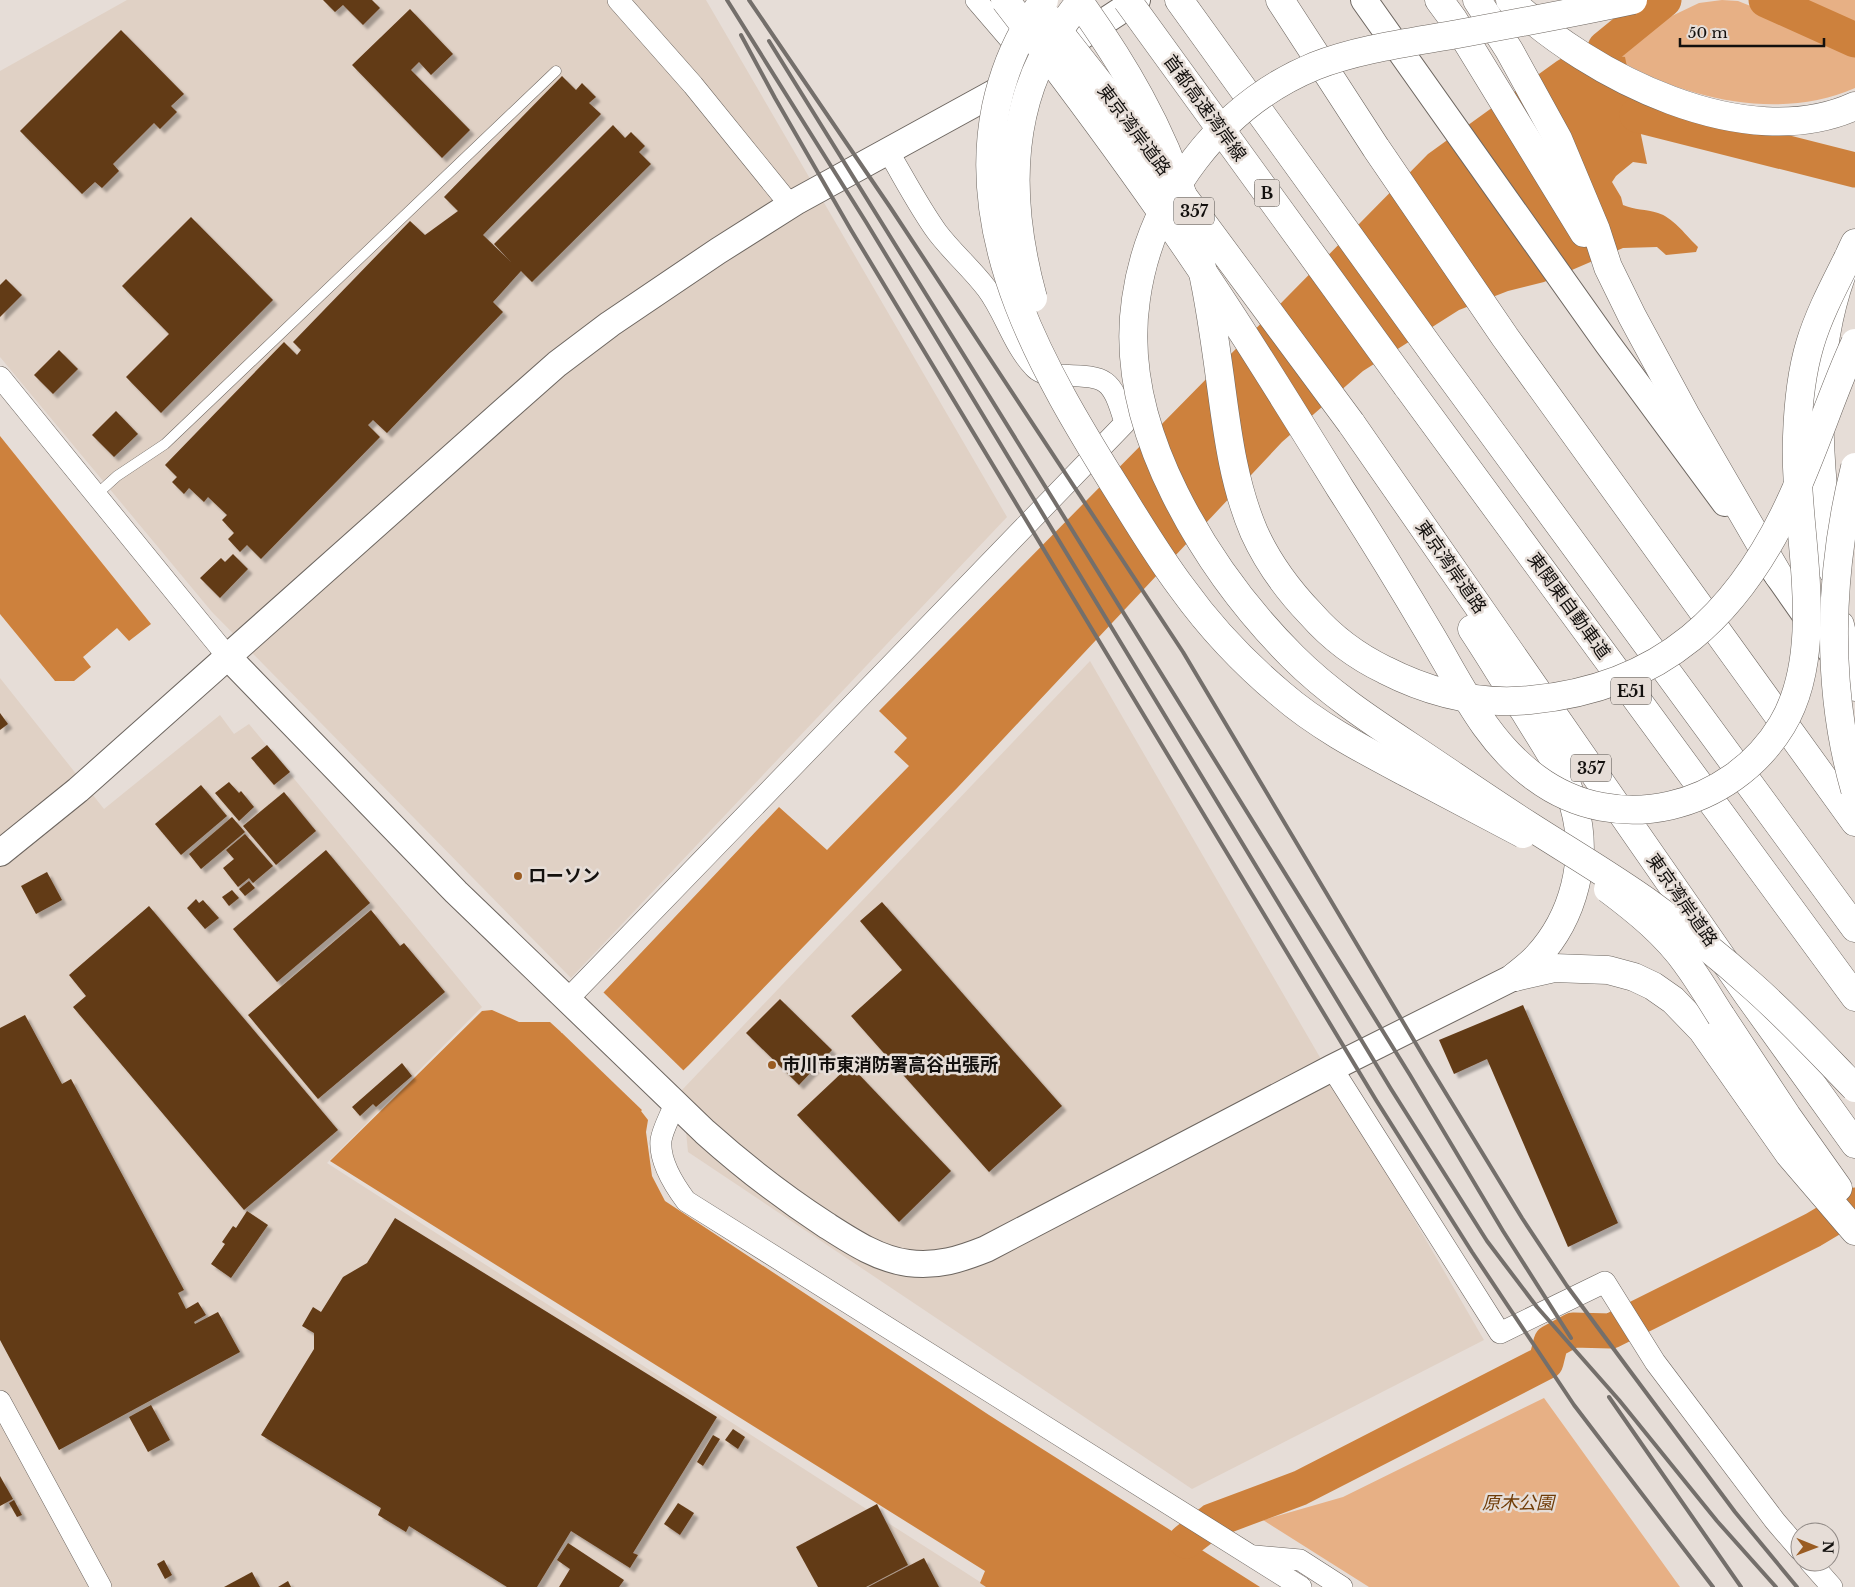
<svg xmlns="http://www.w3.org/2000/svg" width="1855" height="1587" font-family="'Libre Baskerville','Noto Sans JP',serif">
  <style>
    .built { fill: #e0d1c5 }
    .green { fill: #e7b085 }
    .water { fill: #cd813d }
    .pier { fill: #e6ddd7 }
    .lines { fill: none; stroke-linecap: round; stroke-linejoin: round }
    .river { stroke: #cd813d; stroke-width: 35 }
    .building { fill: #623a16; filter: url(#shadow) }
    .service-casing { stroke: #6d6660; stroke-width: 11 }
    .minor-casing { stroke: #6d6660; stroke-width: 22 }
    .tertiary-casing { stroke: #6d6660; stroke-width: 28 }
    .trunk-casing { stroke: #6d6660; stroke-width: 29 }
    .motorway-casing { stroke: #6d6660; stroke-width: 29 }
    .service { stroke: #fff; stroke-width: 10 }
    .minor { stroke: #fff; stroke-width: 21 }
    .tertiary { stroke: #fff; stroke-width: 26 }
    .trunk { stroke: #fff; stroke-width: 28 }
    .motorway { stroke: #fff; stroke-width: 28 }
    .rail { stroke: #746f6b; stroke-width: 4 }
    .trunk-bridge-casing { stroke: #6d6660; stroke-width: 29; stroke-linecap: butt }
    .motorway-bridge-casing { stroke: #6d6660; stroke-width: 29; stroke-linecap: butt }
    .trunk-bridge { stroke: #fff; stroke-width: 28 }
    .motorway-bridge { stroke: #fff; stroke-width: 28 }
    .poi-dot { fill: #9a5c22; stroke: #e6ddd7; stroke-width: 2 }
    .labels { text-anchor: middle; stroke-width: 5; stroke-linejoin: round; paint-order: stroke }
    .shield { fill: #e6ddd7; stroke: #524e4a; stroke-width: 1 }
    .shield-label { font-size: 16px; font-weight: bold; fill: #13100e }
    .street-label { font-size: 18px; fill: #13100e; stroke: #e6ddd7 }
    .poi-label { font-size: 18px; font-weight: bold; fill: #13100e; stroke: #e6ddd7; text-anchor: start }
    .park-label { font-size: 18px; font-style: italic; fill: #703d08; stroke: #e6ddd7 }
  </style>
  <defs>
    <filter id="shadow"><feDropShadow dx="4.5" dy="4.5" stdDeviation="1" flood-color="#0004"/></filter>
  </defs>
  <rect width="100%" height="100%" fill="#e6ddd7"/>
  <g class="built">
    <path d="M 127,0 L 706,0 L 1007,517 L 571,978 L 212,612 L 0,357 L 0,71 Z"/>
    <path d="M 1090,661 L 1484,1340 L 1192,1489 L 688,1152 L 682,1090 Z"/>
    <path d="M 0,678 L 104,809 L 220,715 L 234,734 L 249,724 L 482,1007 L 327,1163 L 988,1587 L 0,1587 Z"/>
  </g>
  <g class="green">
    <path d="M 1722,0 L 1738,1 L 1855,48 L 1855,88 C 1782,120 1693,101 1626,64 L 1624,57 L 1619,56 L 1655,24 L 1699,3 Z"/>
    <path d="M 1799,0 L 1855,0 L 1855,26 L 1807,3 Z"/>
    <path d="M 1544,1398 L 1680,1587 L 1369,1587 L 1263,1520 L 1343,1497 Z"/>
  </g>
  <g class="water">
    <path d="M 1594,40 L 1619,56 L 1625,57 L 1647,164 L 1633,162 L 1616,176 L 1612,182 L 1621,197 L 1623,205 C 1634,210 1646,209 1658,213 C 1672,217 1685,234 1695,244 L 1698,247 L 1696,252 L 1666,255 L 1657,247 L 1623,248 L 1544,282 L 1508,291 L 1459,310 L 1363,371 L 1282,442 L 958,787 L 689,1065 L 641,1111 L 648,1120 L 646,1132 L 652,1176 L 665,1201 L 989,1415 L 1260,1587 L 986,1587 L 980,1583 L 985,1571 L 330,1161 L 482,1011 L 492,1010 L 519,1022 L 550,1022 L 562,1033 L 604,992 L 779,807 L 827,850 L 909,766 L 894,752 L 907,738 L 879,711 L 1428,154 L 1557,61 Z"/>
    <path d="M 0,436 L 151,624 L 129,641 L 117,628 L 83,657 L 91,667 L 74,681 L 55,681 L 0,614 Z"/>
  </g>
  <path class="pier" d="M 602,991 L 685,1072 L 644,1112 L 561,1032 Z"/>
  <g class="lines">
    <g class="river">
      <path d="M 1766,0 L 1855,40"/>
      <path d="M 1605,48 L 1664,0"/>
      <path d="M 1637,115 L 1855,170"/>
      <path d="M 1186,1541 L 1212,1521 L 1300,1488 L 1546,1362 L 1551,1342 L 1573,1330 L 1611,1331 L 1813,1230 L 1855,1205"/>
    </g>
  </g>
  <g class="building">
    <path d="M 323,0 L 372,0 L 380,8 L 363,25 L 343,5 L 335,12 Z"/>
    <path d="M 410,9 L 453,54 L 431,75 L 419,62 L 411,70 L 470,130 L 442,158 L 352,65 Z"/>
    <path d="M 121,30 L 184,94 L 171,106 L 177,112 L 160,129 L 154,123 L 113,164 L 119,171 L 102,188 L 95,182 L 82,194 L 20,131 Z"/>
    <path d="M 562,76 L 576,90 L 582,83 L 596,97 L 589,103 L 601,114 L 483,235 L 511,262 L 494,244 L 613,125 L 625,138 L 631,132 L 645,146 L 639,152 L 651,164 L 532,282 L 521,271 L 493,302 L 503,312 L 387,433 L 373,420 L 368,425 L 380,437 L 261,559 L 247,545 L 240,552 L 228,539 L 234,533 L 222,520 L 227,515 L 208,497 L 204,502 L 189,488 L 184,494 L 172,482 L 177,477 L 165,465 L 284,342 L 297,355 L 301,350 L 293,342 L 410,221 L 425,235 L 458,211 L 444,197 Z"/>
    <path d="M 191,217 L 273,300 L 161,413 L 126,377 L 169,334 L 122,286 Z"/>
    <path d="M 6,279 L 22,295 L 0,317 L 0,285 Z"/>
    <path d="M 59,350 L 78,369 L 53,394 L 34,375 Z"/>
    <path d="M 116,411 L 138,434 L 114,457 L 92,435 Z"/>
    <path d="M 233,554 L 248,569 L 220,598 L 200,578 L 221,558 L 225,562 Z"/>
    <path d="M 0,713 L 8,724 L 0,730 Z"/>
    <path d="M 267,745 L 290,772 L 274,785 L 251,758 Z"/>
    <path d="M 229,782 L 239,793 L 241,791 L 254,807 L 239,821 L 215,793 Z"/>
    <path d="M 201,785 L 227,816 L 181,855 L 155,824 Z"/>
    <path d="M 284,792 L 316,831 L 276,865 L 243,826 Z"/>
    <path d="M 232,817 L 245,832 L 201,869 L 189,854 Z"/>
    <path d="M 245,834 L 273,866 L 253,883 L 249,878 L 238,887 L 223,868 L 234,859 L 226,850 Z"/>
    <path d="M 326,850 L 370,903 L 277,982 L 233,929 Z"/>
    <path d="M 47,872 L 62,900 L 36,914 L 21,886 Z"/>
    <path d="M 249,881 L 255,888 L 245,896 L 239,889 Z"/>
    <path d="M 232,890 L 239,898 L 229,906 L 222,897 Z"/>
    <path d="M 196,899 L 199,903 L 203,900 L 219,918 L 205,929 L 187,908 Z"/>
    <path d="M 882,902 L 1062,1106 L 989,1172 L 851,1016 L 902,970 L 860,921 Z"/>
    <path d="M 149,906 L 338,1130 L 244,1210 L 73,1007 L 86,996 L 69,975 Z"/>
    <path d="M 371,910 L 400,946 L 404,943 L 445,992 L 318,1099 L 248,1015 Z"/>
    <path d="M 780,999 L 832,1050 L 799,1085 L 746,1033 Z"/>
    <path d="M 1523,1005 L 1618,1223 L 1568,1247 L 1487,1059 L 1454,1074 L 1439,1040 Z"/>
    <path d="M 25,1015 L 62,1084 L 71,1079 L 184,1290 L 178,1293 L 186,1309 L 198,1302 L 206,1315 L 194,1322 L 195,1324 L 218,1312 L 240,1352 L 59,1450 L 0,1340 L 0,1028 Z"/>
    <path d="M 402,1063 L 412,1076 L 376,1107 L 373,1104 L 360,1116 L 352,1107 Z"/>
    <path d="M 850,1065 L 951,1171 L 899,1222 L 797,1115 Z"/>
    <path d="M 247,1211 L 268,1225 L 231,1278 L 211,1264 L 225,1244 L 222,1242 L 233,1226 L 236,1228 Z"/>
    <path d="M 395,1218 L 717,1417 L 633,1553 L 638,1555 L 630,1568 L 571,1531 L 537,1587 L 507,1587 L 409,1526 L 406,1532 L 378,1515 L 381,1508 L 261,1435 L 314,1349 L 314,1333 L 302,1326 L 313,1307 L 321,1312 L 343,1277 L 367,1263 Z"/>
    <path d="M 151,1405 L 170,1440 L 148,1452 L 129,1417 Z"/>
    <path d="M 733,1429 L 745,1437 L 738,1449 L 725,1440 Z"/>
    <path d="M 713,1435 L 720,1439 L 703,1466 L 697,1462 Z"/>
    <path d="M 0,1476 L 13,1499 L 0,1506 Z"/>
    <path d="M 14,1500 L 22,1515 L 17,1517 L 9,1503 Z"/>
    <path d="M 678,1503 L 694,1513 L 680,1535 L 664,1524 Z"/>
    <path d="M 877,1504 L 908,1565 L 866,1587 L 818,1587 L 796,1547 Z"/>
    <path d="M 568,1543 L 624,1580 L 619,1587 L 559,1587 L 570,1569 L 557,1560 Z"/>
    <path d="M 924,1558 L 939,1587 L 868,1587 Z"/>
    <path d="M 164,1560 L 172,1575 L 165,1579 L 157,1564 Z"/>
    <path d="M 252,1572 L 260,1587 L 224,1587 Z"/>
    <path d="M 288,1581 L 291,1587 L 278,1587 Z"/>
  </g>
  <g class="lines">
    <defs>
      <path id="service" d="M 96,495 L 117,476 L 165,444 L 556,71"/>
      <g id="minor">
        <path d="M 618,0 L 693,85 L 791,206"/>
        <path d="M 976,0 L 1025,57"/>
        <path d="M 0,377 L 228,657"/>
        <path d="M 567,1000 L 1125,423 C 1111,375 1106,377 1058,375 C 1049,375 1040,374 1034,367 C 1013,345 1005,313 987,289 C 972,269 952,252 937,232 C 919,207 904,178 888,151"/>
        <path d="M 1332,1068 L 1500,1333 L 1605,1282 L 1655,1362 L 1775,1521 L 1800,1550"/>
        <path d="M 675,1103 C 671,1115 663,1128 661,1140 C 659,1161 674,1185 686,1201 L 1301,1587"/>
        <path d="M 0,1401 L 101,1587"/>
        <path d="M 1255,1556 L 1300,1560 L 1342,1587"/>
        <path d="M 1810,1562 L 1832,1587"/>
      </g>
      <g id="tertiary">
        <path d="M 1364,0 L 1607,343 L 1725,503"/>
        <path d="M 1766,559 L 1841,666"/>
        <path d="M 228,657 L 456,892 L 705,1132 C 743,1166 783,1197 826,1225 C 851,1241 878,1259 908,1263 C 937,1267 961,1259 986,1249 L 1332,1068 L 1514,977"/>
        <path d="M 0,853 L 78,790 L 506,409 L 557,364 L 610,324 L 718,251 L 797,201 L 1001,89 L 1137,0"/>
      </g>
      <g id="trunk">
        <path d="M 1280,0 L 1376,148 L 1505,337 L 1855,822"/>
        <path d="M 1439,0 L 1453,19 L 1584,233"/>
        <path d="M 1477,0 L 1509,50 L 1558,139 L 1596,230 L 1608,267 L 1632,316 L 1685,414 L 1779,576"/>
        <path d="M 1510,0 C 1589,76 1746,156 1855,106"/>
        <path d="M 1351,423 L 1748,995 L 1855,1144"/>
        <path d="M 1833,571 C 1818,463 1805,344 1855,243"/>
        <path d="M 1840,625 L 1855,687"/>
        <path d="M 1472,629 C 1490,656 1507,685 1525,712 C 1543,742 1565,772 1574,806 C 1589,858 1574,917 1537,957 C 1530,965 1521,971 1514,977"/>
        <path d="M 1515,977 L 1554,968 L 1608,970 L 1634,977 L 1653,986 L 1673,1000 L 1702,1030 L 1789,1154 L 1855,1231"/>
        <path d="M 1721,1016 L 1787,1116 L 1838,1188"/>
      </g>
      <g id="motorway">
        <path d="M 1179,0 L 1440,362 L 1855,928"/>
        <path d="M 1407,386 L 1855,997"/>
      </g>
    </defs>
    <use href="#service" class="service-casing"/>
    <use href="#minor" class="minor-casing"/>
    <use href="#tertiary" class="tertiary-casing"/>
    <use href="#trunk" class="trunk-casing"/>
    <use href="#motorway" class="motorway-casing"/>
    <use href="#service" class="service"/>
    <use href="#minor" class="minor"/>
    <use href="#tertiary" class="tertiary"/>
    <use href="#trunk" class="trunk"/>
    <use href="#motorway" class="motorway"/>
    <g class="rail">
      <path d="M 727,0 L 866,222 L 1391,1089 L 1487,1241 L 1537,1307 L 1619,1400 L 1717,1521 L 1776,1587"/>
      <path d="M 749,0 L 890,207 L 1183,652 L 1428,1064 L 1522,1218 L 1567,1286 L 1633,1375 L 1735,1512 L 1797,1587"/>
      <path d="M 741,35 L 775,98 L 851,230 L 1376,1100 L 1472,1252 L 1574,1405 L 1713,1587"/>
      <path d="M 769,41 L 1410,1075 L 1503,1231 L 1571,1338"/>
      <path d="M 1609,1397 L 1741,1587"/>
    </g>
    <defs>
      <g id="trunk-bridge">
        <path d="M 1005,0 C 1059,70 1112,141 1163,214 C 1226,303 1283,396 1340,488 C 1371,536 1401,585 1430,634 C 1461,686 1486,742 1536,778 C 1617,838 1731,809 1782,725 C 1830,645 1793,526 1797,437 C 1798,406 1801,374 1810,344 C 1819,314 1834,286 1848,258"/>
        <path d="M 1044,0 C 1020,32 1004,69 996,107 C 968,243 1045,373 1114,484 C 1136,519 1157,555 1182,588 C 1210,627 1244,663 1281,694 C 1319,727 1364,750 1409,774 C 1447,794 1485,814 1523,834"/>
        <path d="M 1048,18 L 1103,88 L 1351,423"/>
        <path d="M 1033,298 C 1011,218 1005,133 1043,57 C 1053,36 1068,18 1081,0"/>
        <path d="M 1608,889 C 1636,910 1666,934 1687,964 C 1699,980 1710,999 1721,1016"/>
      </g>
      <g id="motorway-bridge">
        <path d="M 1078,0 C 1123,63 1162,128 1185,202 C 1203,259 1212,319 1220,378 C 1227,430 1233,483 1254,532 C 1268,563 1288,590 1311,614 C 1332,638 1356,656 1385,670 C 1430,693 1479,705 1530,700 C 1662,688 1740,614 1793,496 C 1816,446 1832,393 1855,343"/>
        <path d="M 1127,0 L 1407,386"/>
        <path d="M 1633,0 C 1573,13 1512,24 1452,35 C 1406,43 1359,49 1315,66 C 1220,105 1150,198 1136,299 C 1126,366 1145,434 1175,494 C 1205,554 1245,609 1293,657 C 1328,692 1370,720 1411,747 C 1450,773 1489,800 1528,825 C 1570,852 1613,877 1653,906 C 1686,930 1719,956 1749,983 C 1787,1016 1821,1053 1855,1088"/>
        <path d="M 1855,467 C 1829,572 1825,685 1855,790"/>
      </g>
    </defs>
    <use href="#trunk-bridge" class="trunk-bridge-casing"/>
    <use href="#motorway-bridge" class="motorway-bridge-casing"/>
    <use href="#trunk-bridge" class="trunk-bridge"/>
    <use href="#motorway-bridge" class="motorway-bridge"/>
  </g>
  <g class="poi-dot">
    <circle cx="518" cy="876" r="5"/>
    <circle cx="772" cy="1065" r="5"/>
  </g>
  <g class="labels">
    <g class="shield">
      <rect x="1254.5" y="179.5" width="25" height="27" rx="4"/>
      <rect x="1174" y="197.5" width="40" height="27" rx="4"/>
      <rect x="1611" y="677.5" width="40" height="27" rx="4"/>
      <rect x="1571" y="754.5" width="40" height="27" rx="4"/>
    </g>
    <g class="shield-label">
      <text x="1267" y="199">B</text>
      <text x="1194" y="217">357</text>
      <text x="1631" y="697">E51</text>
      <text x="1591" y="774">357</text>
    </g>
    <g class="street-label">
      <text transform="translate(1205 108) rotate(54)" y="6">首都高速湾岸線</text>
      <text transform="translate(1134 130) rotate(53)" y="6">東京湾岸道路</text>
      <text transform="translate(1451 567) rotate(55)" y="6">東京湾岸道路</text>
      <text transform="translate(1569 606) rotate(54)" y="6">東関東自動車道</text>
      <text transform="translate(1682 900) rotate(55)" y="6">東京湾岸道路</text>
    </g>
    <g class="poi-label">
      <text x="528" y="882">ローソン</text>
      <text x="782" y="1071">市川市東消防署高谷出張所</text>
    </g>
    <g class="park-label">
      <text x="1518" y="1509">原木公園</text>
    </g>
  </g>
  <g transform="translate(1815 1547) rotate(91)"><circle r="24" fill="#e6ddd7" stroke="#928b87"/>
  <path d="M0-4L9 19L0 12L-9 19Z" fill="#9a5c22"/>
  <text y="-8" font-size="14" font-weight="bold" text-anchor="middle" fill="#13100e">N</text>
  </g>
  <path d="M1680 38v8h144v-8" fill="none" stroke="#13100e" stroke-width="2.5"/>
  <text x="1688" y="38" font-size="15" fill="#13100e" stroke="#e6ddd7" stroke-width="4" paint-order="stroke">50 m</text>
</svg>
